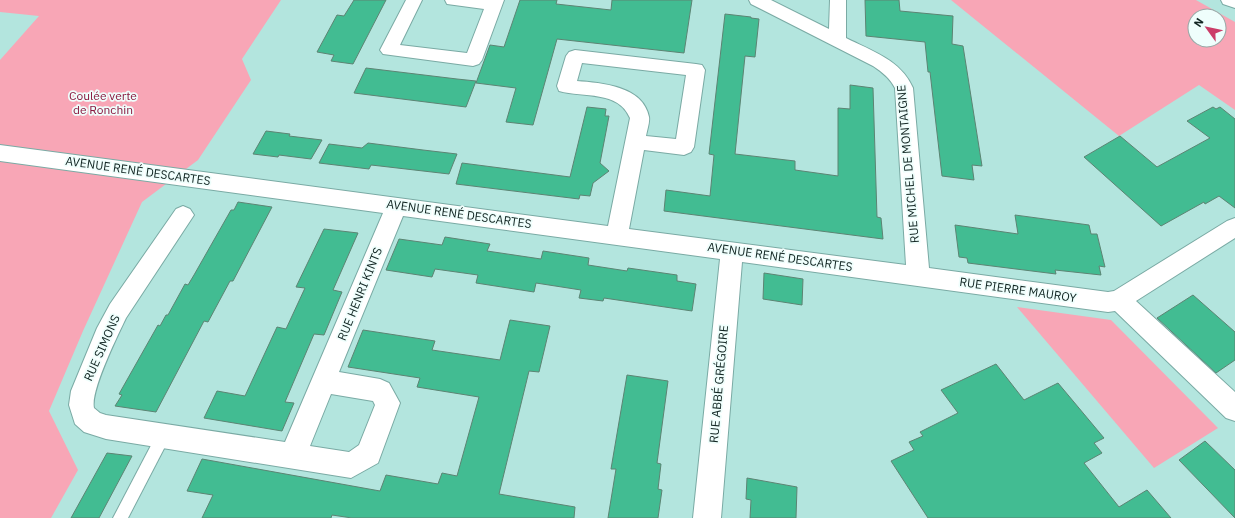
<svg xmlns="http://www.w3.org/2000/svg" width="1235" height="518" font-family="'IBM Plex Sans',sans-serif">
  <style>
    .green { fill: #f8a6b6; fill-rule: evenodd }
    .building { fill: #42bc92; stroke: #5c8473 }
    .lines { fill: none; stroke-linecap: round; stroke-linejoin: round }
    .service-casing { stroke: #7aaaa4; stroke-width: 2 }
    .minor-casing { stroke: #7aaaa4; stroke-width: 2 }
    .motorway-casing { stroke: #7aaaa4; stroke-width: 2 }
    .service { fill: #fff; fill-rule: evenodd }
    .minor { fill: #fff; fill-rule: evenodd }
    .motorway { fill: #fff; fill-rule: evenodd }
    .labels { text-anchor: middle; stroke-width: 3.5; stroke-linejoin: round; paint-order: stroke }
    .park-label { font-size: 12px; fill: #89183f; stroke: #effefc }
    .street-label { font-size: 12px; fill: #112522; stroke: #effefc }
  </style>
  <rect width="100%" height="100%" fill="#b3e5de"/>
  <g class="green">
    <path d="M 0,0 L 281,0 L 242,59 L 251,80 L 198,160 L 142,202 L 83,331 L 49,411 L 78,470 L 51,518 L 0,518 L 0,60 L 39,16 L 0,12 Z"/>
    <path d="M 951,0 L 1196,0 L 1235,22 L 1235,110 L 1199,85 L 1119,136 ZM 1195,16 L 1219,16 L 1219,40 L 1195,40 Z"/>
    <path d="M 1017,307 L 1111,320 L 1218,428 L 1154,468 Z"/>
  </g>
  <g class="building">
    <path d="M 354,0 L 386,0 L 353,64 L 331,61 L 334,55 L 317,52 L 337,15 L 344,16 Z"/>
    <path d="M 520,0 L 557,0 L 556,4 L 611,10 L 612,0 L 692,0 L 684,53 L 557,39 L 533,125 L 506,122 L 516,88 L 476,83 L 490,45 L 504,47 Z"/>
    <path d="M 865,0 L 899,0 L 900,11 L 953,16 L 952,44 L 963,46 L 982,166 L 972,165 L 974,180 L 942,176 L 930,72 L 928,72 L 925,42 L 866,36 Z"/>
    <path d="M 725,14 L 751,17 L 751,18 L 759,19 L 755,57 L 745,56 L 735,154 L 795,161 L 795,170 L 838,176 L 838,108 L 850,109 L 850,85 L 873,88 L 877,217 L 881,218 L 883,239 L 664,211 L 666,190 L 710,196 L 714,155 L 709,154 Z"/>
    <path d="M 366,68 L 457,79 L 476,81 L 466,107 L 354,93 Z"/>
    <path d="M 587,107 L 606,109 L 605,116 L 609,116 L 600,163 L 609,171 L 593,183 L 590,196 L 580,195 L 579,199 L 456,184 L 462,163 L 570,177 Z"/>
    <path d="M 1213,107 L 1216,109 L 1220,107 L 1235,119 L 1235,208 L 1219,196 L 1205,204 L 1204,202 L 1161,226 L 1084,157 L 1120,136 L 1157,167 L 1210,138 L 1187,121 Z"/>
    <path d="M 266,131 L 290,134 L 289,136 L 322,140 L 311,159 L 279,155 L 278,157 L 253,154 Z"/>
    <path d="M 368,143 L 423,150 L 457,154 L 449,174 L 380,166 L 371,165 L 369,169 L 319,163 L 329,144 L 362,148 Z"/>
    <path d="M 238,202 L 272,207 L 233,281 L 230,281 L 208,322 L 204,321 L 156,412 L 115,406 L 122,395 L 119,394 L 158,325 L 160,326 L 166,315 L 168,315 L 185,284 L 188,285 L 194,275 L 231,210 L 234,210 Z"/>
    <path d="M 1015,215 L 1089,225 L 1091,234 L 1097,234 L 1105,267 L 1099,266 L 1101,275 L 1055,270 L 1056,274 L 968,263 L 967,258 L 959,257 L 955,225 L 1018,234 Z"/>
    <path d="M 324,229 L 358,233 L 333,290 L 342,292 L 324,335 L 314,334 L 285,402 L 294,403 L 282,431 L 204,418 L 217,391 L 245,396 L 277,327 L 286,329 L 305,288 L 296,287 Z"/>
    <path d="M 445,237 L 490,244 L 487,251 L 541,259 L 543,251 L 589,258 L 588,265 L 627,271 L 628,268 L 677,275 L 677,281 L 696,284 L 692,311 L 604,298 L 603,301 L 579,298 L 581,290 L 536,283 L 534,292 L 476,283 L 478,275 L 435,269 L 432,277 L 386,270 L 399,239 L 442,245 Z"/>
    <path d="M 764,273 L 803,279 L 802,305 L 763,299 Z"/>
    <path d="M 1193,295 L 1235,332 L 1235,360 L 1216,373 L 1157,318 Z"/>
    <path d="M 510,320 L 550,326 L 539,372 L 529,371 L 499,494 L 575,507 L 574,518 L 352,518 L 332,515 L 331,518 L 202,518 L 213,495 L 187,491 L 202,459 L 380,491 L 386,475 L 438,484 L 442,473 L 457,476 L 479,397 L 417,387 L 420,378 L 348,367 L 363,330 L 435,341 L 432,350 L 500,360 Z"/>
    <path d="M 996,364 L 1024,400 L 1058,383 L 1104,438 L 1094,443 L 1102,453 L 1084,463 L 1119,507 L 1147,490 L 1171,518 L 928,518 L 891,461 L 914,450 L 909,442 L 923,436 L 920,432 L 958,413 L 941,390 Z"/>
    <path d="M 627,375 L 668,381 L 657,463 L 661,464 L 658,489 L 662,490 L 658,518 L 608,518 L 616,469 L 611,469 Z"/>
    <path d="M 1205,441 L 1235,470 L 1235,518 L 1179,460 Z"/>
    <path d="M 107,453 L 132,456 L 99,518 L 71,518 Z"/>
    <path d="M 747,478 L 797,487 L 796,518 L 750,518 L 751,500 L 746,499 Z"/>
  </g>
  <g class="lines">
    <defs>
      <path id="service" d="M 163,430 L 168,432 L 170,437 L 128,518 L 113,518 L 158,432 Z"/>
      <g id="minor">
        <path d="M 406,0 L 422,0 L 400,45 L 467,53 L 484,9 L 447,4 L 445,0 L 504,0 L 482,60 L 479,64 L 473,66 L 383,54 L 380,50 Z"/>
        <path d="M 749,0 L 771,0 L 829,29 L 830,0 L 846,0 L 846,38 C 872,51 901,60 913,88 L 929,268 L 1108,292 L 1114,291 L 1227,221 L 1235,218 L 1235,238 L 1136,301 L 1235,392 L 1235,421 L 1226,418 L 1115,311 L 1108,312 L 742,262 L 721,518 L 693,518 L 720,259 L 403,216 L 339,372 L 380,379 L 389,383 L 400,403 L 378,463 L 351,478 L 106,439 L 84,432 L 75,424 L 69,405 L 71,391 L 97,328 L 110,304 L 176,209 L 183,206 L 190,209 L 194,215 L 126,318 C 118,335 90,391 94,408 L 100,413 L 106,415 L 285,442 L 383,213 L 0,161 L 0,145 L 608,226 L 630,118 C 618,90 584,98 559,91 L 557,86 L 566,56 L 569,52 L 575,50 L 696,64 L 702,65 L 705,70 L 694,147 L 691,152 L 684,155 L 644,150 L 629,229 L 906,265 L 895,88 C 890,78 882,72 873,66 L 751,4 ZM 582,63 L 686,75 L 676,139 L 646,136 C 647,130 650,122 649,117 C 643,86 602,83 577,81 ZM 331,394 L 373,401 L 375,405 L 359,445 L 349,452 L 310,446 Z"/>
      </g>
      <path id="motorway" d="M 1221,0 L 1235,0 L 1235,8 L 1223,4 Z"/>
    </defs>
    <use href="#service" class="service-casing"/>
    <use href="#minor" class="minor-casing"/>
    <use href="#motorway" class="motorway-casing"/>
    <use href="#service" class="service"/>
    <use href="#minor" class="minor"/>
    <use href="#motorway" class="motorway"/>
  </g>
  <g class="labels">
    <g class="park-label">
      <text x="103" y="100">Coulée verte<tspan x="103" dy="14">de Ronchin</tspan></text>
    </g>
    <g class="street-label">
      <text transform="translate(908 164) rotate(-95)" y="4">RUE MICHEL DE MONTAIGNE</text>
      <text transform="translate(138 171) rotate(8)" y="4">AVENUE RENÉ DESCARTES</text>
      <text transform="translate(459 214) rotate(8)" y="4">AVENUE RENÉ DESCARTES</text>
      <text transform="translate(780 257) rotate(8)" y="4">AVENUE RENÉ DESCARTES</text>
      <text transform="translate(1018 290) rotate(8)" y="4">RUE PIERRE MAUROY</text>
      <text transform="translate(360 294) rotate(-68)" y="4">RUE HENRI KINTS</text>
      <text transform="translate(102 348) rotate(-66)" y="4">RUE SIMONS</text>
      <text transform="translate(719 384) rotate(-85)" y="4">RUE ABBÉ GRÉGOIRE</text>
    </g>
  </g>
  <g transform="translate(1207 28) rotate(303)"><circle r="19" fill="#effefc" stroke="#96a7a5"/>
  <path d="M0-3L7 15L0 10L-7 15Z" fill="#cb3d68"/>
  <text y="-6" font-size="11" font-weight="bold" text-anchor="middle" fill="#112522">N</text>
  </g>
</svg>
